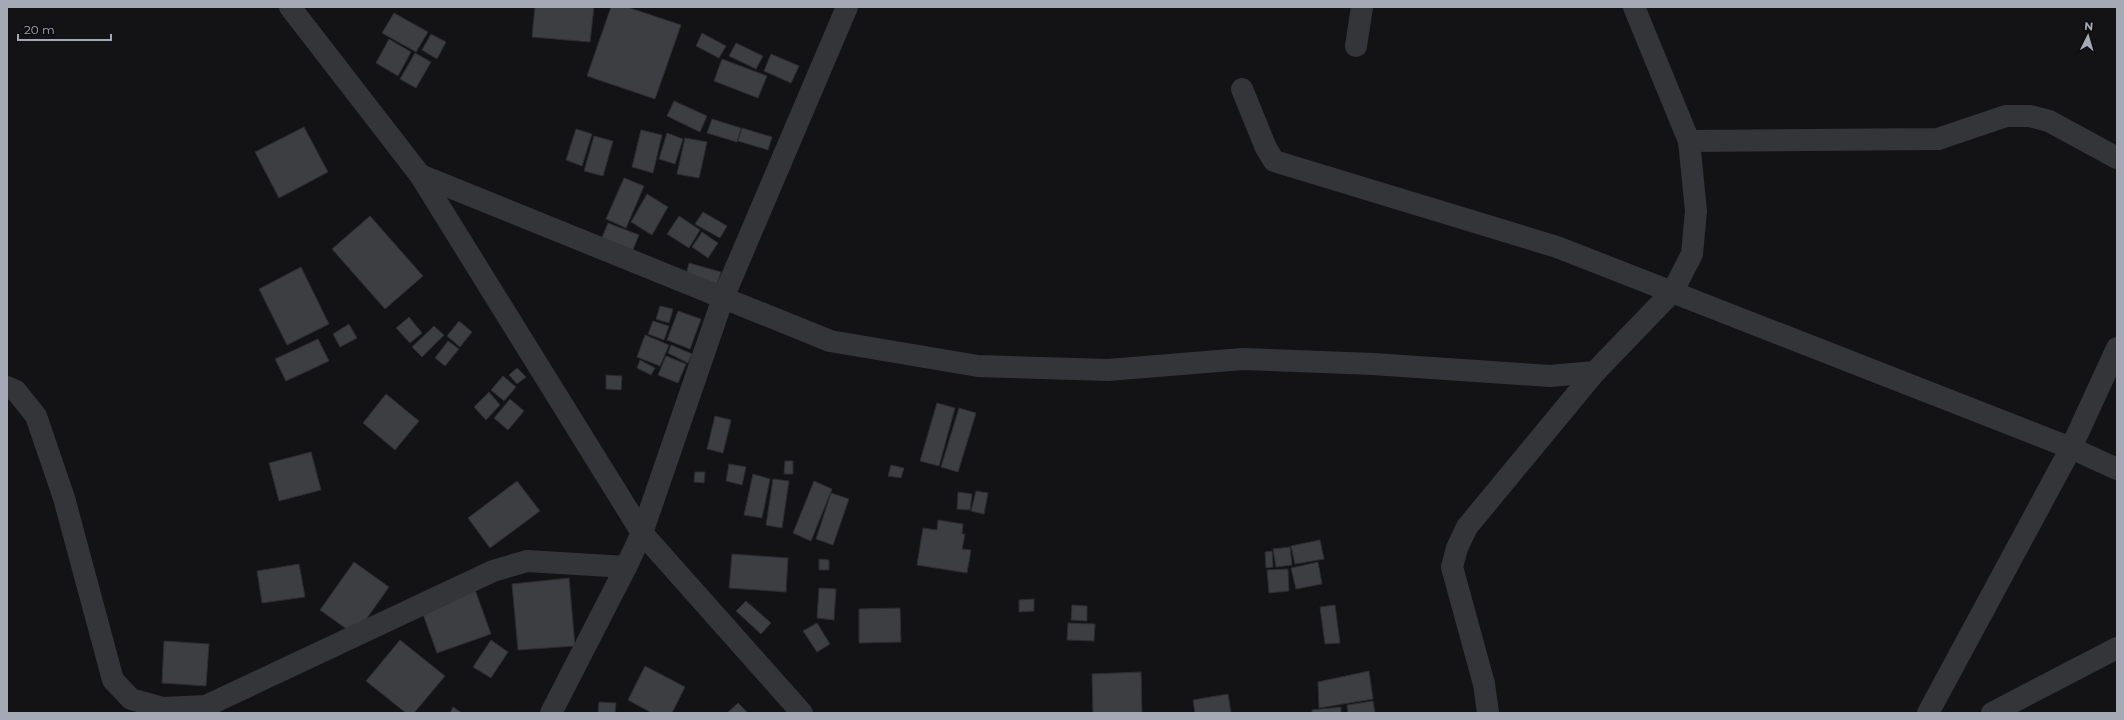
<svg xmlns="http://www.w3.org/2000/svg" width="2124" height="720" font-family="Montserrat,sans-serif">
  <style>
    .building { fill: #3d3e42; stroke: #2d2d31 }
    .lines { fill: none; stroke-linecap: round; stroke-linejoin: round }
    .street { stroke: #343539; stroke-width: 22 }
  </style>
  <rect width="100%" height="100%" fill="#131315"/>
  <g class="building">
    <path d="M 535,7 L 594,7 L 590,42 L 532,37 Z"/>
    <path d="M 611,7 L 627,7 L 681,25 L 655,99 L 587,76 Z"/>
    <path d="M 394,13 L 428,32 L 416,52 L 382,33 Z"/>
    <path d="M 702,33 L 726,46 L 719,58 L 696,46 Z"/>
    <path d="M 431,34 L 446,42 L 437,59 L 422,50 Z"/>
    <path d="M 389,39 L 411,52 L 398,76 L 376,63 Z"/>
    <path d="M 736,43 L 763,56 L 756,69 L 729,56 Z"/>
    <path d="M 415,53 L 431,62 L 416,88 L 400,79 Z"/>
    <path d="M 771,54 L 799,66 L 791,83 L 764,71 Z"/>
    <path d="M 722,59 L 767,76 L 758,98 L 714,81 Z"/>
    <path d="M 674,101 L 707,116 L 700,132 L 667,116 Z"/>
    <path d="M 712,119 L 741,128 L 737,142 L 707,133 Z"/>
    <path d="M 304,127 L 328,172 L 279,198 L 255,152 Z"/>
    <path d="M 742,128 L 772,137 L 768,150 L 738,141 Z"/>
    <path d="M 576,129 L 592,134 L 582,166 L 566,160 Z"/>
    <path d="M 641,130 L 662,135 L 653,173 L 632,167 Z"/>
    <path d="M 667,133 L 683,139 L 675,164 L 659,159 Z"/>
    <path d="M 594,136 L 613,141 L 603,176 L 584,171 Z"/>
    <path d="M 685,138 L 707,142 L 699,178 L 677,174 Z"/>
    <path d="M 624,178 L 644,186 L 626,228 L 606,219 Z"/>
    <path d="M 647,194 L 668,207 L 652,235 L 631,222 Z"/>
    <path d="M 703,212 L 727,226 L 720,238 L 695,224 Z"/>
    <path d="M 370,216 L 423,276 L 385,309 L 332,249 Z"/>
    <path d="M 679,216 L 700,230 L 689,248 L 667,234 Z"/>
    <path d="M 608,223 L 639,235 L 632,252 L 601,240 Z"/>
    <path d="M 702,232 L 718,243 L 708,258 L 692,247 Z"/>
    <path d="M 689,263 L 721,272 L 717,284 L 686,275 Z"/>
    <path d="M 301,267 L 329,324 L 287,345 L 259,289 Z"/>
    <path d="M 660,306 L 673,309 L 669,323 L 656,319 Z"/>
    <path d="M 678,311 L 701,319 L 690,349 L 667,340 Z"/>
    <path d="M 409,317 L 422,333 L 410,343 L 396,328 Z"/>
    <path d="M 459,321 L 472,332 L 460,347 L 447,336 Z"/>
    <path d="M 653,321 L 669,326 L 664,340 L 648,334 Z"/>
    <path d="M 349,324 L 357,338 L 340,347 L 333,334 Z"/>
    <path d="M 434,326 L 444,335 L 422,357 L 412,347 Z"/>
    <path d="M 645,335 L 669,345 L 660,366 L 637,357 Z"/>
    <path d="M 318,339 L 329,361 L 286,381 L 275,359 Z"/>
    <path d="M 448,341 L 459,349 L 445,366 L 435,358 Z"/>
    <path d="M 671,345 L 692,354 L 688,363 L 668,353 Z"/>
    <path d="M 666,356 L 686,364 L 678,383 L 658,375 Z"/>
    <path d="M 640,360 L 655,368 L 651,375 L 637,368 Z"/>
    <path d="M 517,368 L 526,377 L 517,384 L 509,375 Z"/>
    <path d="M 606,375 L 622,376 L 621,390 L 606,389 Z"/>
    <path d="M 503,376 L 516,387 L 504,401 L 491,390 Z"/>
    <path d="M 489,392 L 500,405 L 486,420 L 474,407 Z"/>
    <path d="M 386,394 L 419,421 L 395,450 L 363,423 Z"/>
    <path d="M 510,399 L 524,411 L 508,430 L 494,418 Z"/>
    <path d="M 937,403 L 955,408 L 939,466 L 920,461 Z"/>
    <path d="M 959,408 L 976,413 L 958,472 L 941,467 Z"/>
    <path d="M 715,416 L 731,420 L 723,453 L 707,449 Z"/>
    <path d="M 311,452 L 321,490 L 279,501 L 269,463 Z"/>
    <path d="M 785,461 L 793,461 L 793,474 L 784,474 Z"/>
    <path d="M 729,464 L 746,467 L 742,485 L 726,481 Z"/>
    <path d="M 891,465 L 904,468 L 901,478 L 888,476 Z"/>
    <path d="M 695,472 L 705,472 L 704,483 L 694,482 Z"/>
    <path d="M 753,474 L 770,479 L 762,518 L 744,515 Z"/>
    <path d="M 773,479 L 789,481 L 782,528 L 766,525 Z"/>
    <path d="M 517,481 L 540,511 L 490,548 L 468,518 Z"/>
    <path d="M 814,481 L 832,489 L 811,541 L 793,533 Z"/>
    <path d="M 976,491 L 988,493 L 984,514 L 971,511 Z"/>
    <path d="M 958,492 L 972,494 L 970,510 L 957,509 Z"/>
    <path d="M 831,493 L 849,499 L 833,545 L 816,539 Z"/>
    <path d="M 938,520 L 963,524 L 962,534 L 965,534 L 962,549 L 971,550 L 967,573 L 917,565 L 923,528 L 937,530 Z"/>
    <path d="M 1320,540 L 1324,559 L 1295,564 L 1291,546 Z"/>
    <path d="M 1290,547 L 1292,565 L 1276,567 L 1273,549 Z"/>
    <path d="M 1272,551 L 1273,567 L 1266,568 L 1265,552 Z"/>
    <path d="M 732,554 L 788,558 L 786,592 L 729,588 Z"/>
    <path d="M 819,559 L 829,560 L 829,570 L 819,570 Z"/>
    <path d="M 354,562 L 389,587 L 355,635 L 320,610 Z"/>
    <path d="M 1318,562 L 1322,584 L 1296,589 L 1291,568 Z"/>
    <path d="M 299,564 L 305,597 L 262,603 L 257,571 Z"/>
    <path d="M 1288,569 L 1289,591 L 1269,593 L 1267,570 Z"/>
    <path d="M 569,578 L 575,646 L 518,650 L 512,584 Z"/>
    <path d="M 474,587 L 491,634 L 437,653 L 420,606 Z"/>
    <path d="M 819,588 L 836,589 L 834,620 L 817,618 Z"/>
    <path d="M 1034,599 L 1034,611 L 1019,612 L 1019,600 Z"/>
    <path d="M 746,601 L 771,623 L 761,634 L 736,611 Z"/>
    <path d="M 1072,605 L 1087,606 L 1087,621 L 1071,620 Z"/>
    <path d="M 1335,605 L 1340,643 L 1325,644 L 1320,607 Z"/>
    <path d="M 900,608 L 901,642 L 859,643 L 859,609 Z"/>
    <path d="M 817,623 L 830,644 L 817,652 L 803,631 Z"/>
    <path d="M 1068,623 L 1095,624 L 1094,641 L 1067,640 Z"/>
    <path d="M 400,640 L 445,676 L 414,713 L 406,713 L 366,681 Z"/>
    <path d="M 491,640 L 508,652 L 491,678 L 473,667 Z"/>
    <path d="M 164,641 L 209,644 L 206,686 L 162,683 Z"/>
    <path d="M 645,666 L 685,687 L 672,713 L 652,713 L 628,700 Z"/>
    <path d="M 1369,671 L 1373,699 L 1319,708 L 1318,682 Z"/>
    <path d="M 1141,672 L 1142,713 L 1093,713 L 1092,674 Z"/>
    <path d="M 1228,694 L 1231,713 L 1195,713 L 1193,700 Z"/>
    <path d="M 1373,701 L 1375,713 L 1348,713 L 1347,705 Z"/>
    <path d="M 599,702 L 616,703 L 615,713 L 598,713 Z"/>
    <path d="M 738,703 L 748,713 L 727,713 Z"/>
    <path d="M 453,707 L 462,713 L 450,713 Z"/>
    <path d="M 1341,707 L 1341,713 L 1312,713 L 1312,710 Z"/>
  </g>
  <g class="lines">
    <g class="street">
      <path d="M 290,7 L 420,175 L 642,533 L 802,713"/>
      <path d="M 1356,46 L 1362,7"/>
      <path d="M 1242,89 L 1266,148 L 1274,161 L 1557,247 L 2071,448 L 2117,469"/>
      <path d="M 1689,141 L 1938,139 L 2006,116 L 2030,116 L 2049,121 L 2117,158"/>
      <path d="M 420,175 L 830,341 L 978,366 L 1108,370 L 1243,359 L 1373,364 L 1550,376 L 1595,372 L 1673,291 L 1692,254 L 1696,211 L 1689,141 L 1634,7"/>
      <path d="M 7,387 L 16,391 L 36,416 L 64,498 L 113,680 L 131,699 L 163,708 L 206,706 L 493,571 L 527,561 L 626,567"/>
      <path d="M 551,713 L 626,567 L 642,533 L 723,298 L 847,7"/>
      <path d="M 1488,713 L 1484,684 L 1452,567 L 1457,548 L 1467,527 L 1595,372"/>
      <path d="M 1928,713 L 2071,448 L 2117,348"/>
      <path d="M 1992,713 L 2117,648"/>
    </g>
  </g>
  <rect width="2124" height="720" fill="none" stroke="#a5a9b5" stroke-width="16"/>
  <g transform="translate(2088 36) rotate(5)" stroke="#0e0e10" stroke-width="3" paint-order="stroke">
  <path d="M0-3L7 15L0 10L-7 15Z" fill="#a5a9b5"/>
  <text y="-6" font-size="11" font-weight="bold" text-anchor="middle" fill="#a5a9b5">N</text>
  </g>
  <path d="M18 34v6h93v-6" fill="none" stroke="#a5a9b5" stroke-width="2"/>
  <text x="24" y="34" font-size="12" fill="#a5a9b5" stroke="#0e0e10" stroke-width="3" paint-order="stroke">20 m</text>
</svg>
